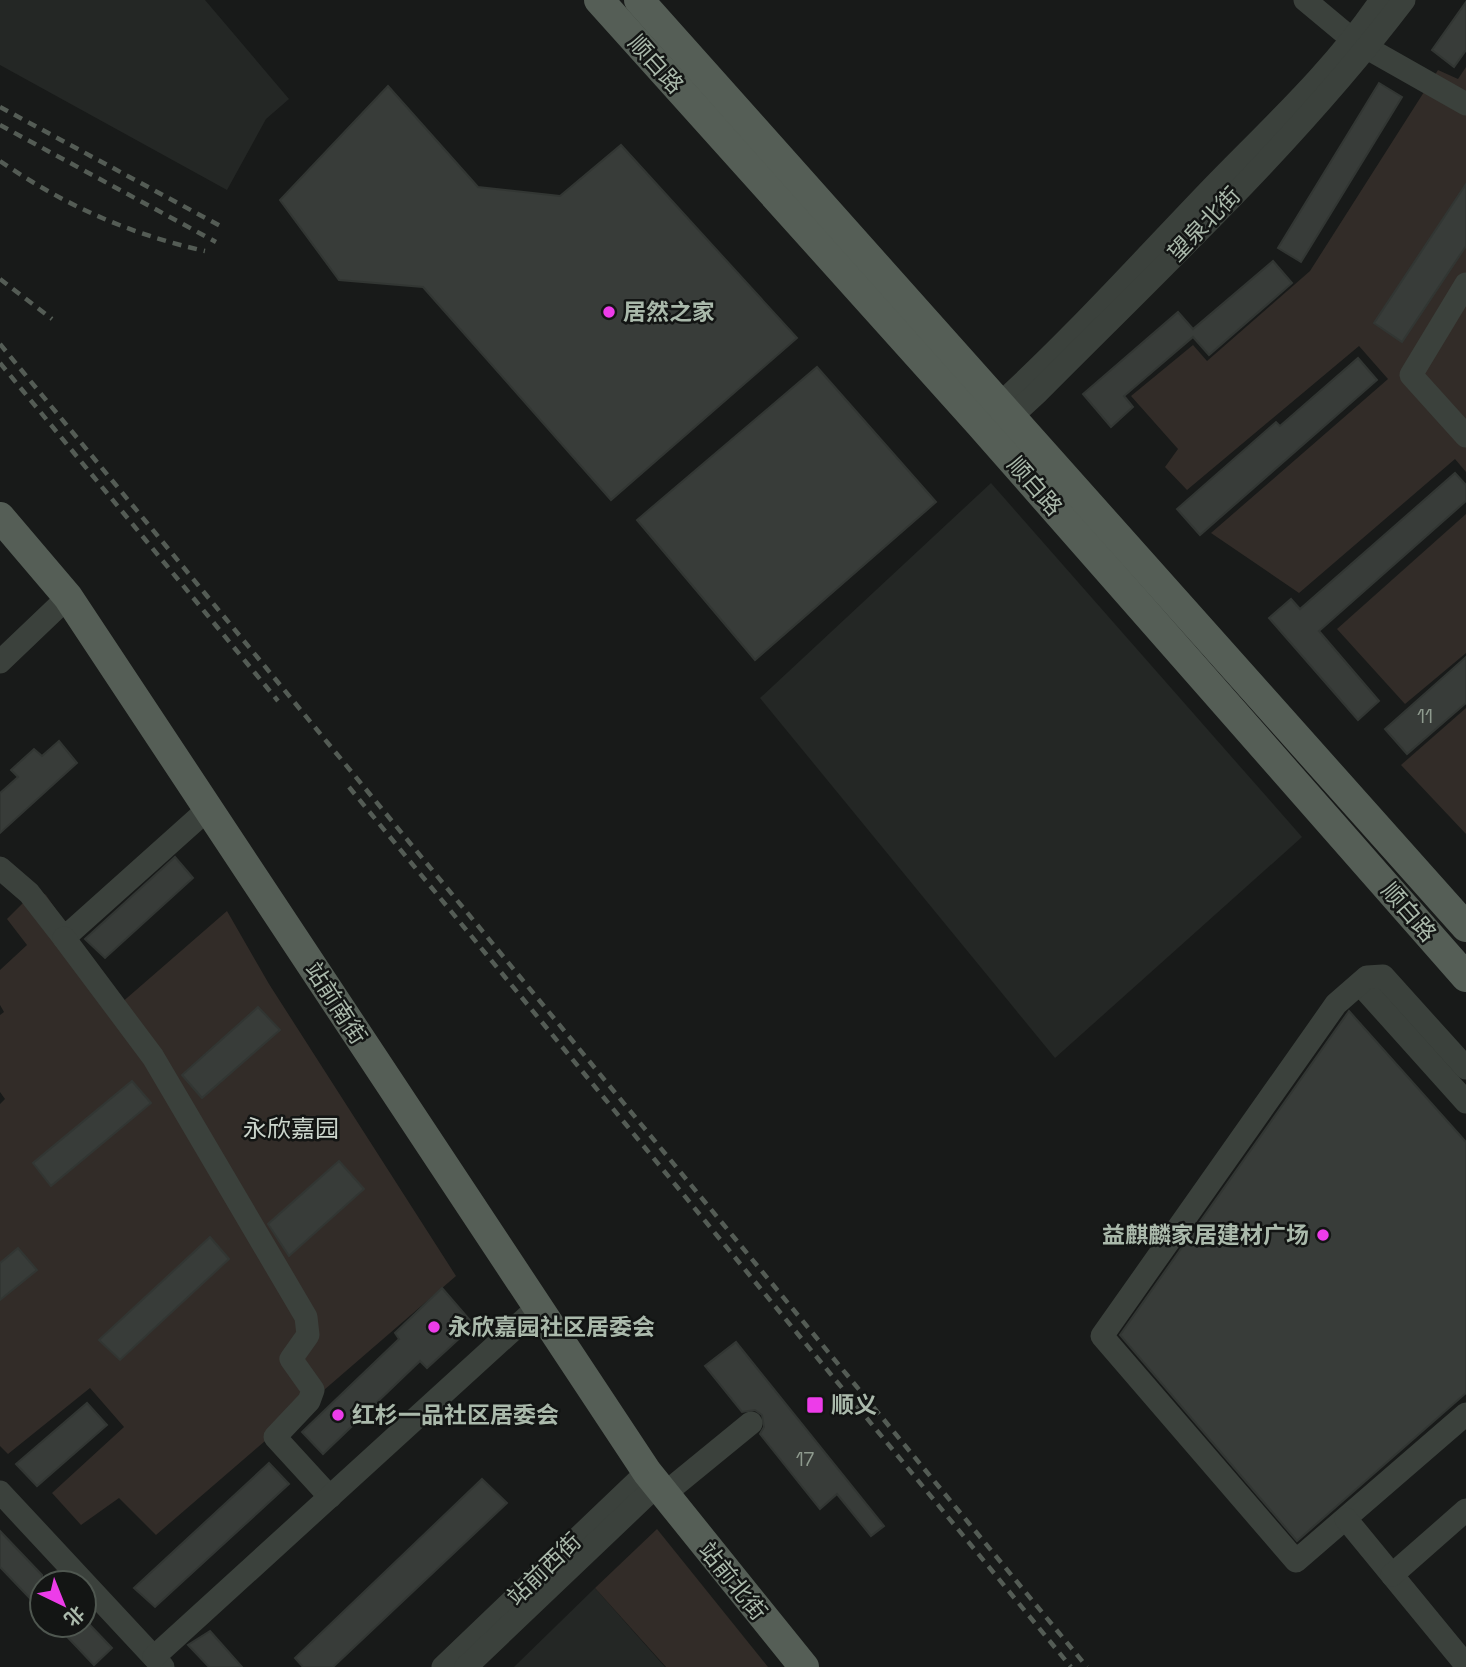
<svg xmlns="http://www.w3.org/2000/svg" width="1466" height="1667" font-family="'Space Grotesk','Noto Sans SC',sans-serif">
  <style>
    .built { fill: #242725 }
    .green { fill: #322c28 }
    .building { fill: #383c39; stroke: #323633; stroke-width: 2 }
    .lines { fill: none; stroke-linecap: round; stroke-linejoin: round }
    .minor { stroke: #3b413c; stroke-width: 23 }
    .major { stroke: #555e56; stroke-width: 30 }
    .rail { stroke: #545c55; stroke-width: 4.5; stroke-dasharray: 9 7; stroke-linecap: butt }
    .poi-dot { fill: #ed3ce9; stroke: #131514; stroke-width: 2.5 }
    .labels { text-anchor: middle; stroke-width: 5; stroke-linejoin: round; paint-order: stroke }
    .number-label { font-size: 19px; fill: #8e9a8e }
    .street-label { font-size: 23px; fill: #aab9ab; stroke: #131514 }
    .poi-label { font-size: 23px; font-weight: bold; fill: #aab9ab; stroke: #131514; text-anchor: start }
    .neighbourhood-label { font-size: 24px; fill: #cbd5cc; stroke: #131514 }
  </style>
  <rect width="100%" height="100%" fill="#181a19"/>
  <g class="built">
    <path d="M 0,0 L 205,0 L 289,99 L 266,119 L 227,190 L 0,65 Z"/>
    <path d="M 991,483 L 1302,837 L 1055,1058 L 760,698 Z"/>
    <path d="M 595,1588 L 665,1667 L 514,1667 Z"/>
  </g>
  <g class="green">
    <path d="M 1466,67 L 1466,472 L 1455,459 L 1299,593 L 1211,533 L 1388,379 L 1359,346 L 1187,490 L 1165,467 L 1178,449 L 1131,396 L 1193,345 L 1207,361 L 1310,271 L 1438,70 L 1458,79 Z"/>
    <path d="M 1466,514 L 1466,653 L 1405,704 L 1337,629 Z"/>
    <path d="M 1466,708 L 1466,834 L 1401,765 Z"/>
    <path d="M 37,889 L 46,895 L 120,1004 L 227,911 L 269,984 L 456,1276 L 156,1535 L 119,1498 L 81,1525 L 52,1493 L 124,1427 L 90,1388 L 8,1454 L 0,1446 L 0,1104 L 5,1099 L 0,1092 L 0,1015 L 4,1012 L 0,1005 L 0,970 L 27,945 L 7,919 Z"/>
    <path d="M 657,1529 L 768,1667 L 666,1667 L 595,1588 Z"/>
  </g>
  <g class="building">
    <path d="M 1466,2 L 1466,50 L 1454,67 L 1432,50 Z"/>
    <path d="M 1379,83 L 1402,97 L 1301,262 L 1278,248 Z"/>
    <path d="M 388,86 L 478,187 L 560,196 L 621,145 L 797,338 L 611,500 L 423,287 L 339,280 L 280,200 Z"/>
    <path d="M 1466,184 L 1466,246 L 1402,342 L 1374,323 Z"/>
    <path d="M 1273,261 L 1292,283 L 1209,355 L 1193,337 L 1124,396 L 1133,407 L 1111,427 L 1083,394 L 1178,312 L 1193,329 Z"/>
    <path d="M 1358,358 L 1377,380 L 1200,535 L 1177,509 L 1276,422 L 1280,426 Z"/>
    <path d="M 817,367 L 936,502 L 755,660 L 637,520 Z"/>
    <path d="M 1455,473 L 1466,485 L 1466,501 L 1319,631 L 1379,701 L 1358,720 L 1269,618 L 1291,599 L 1300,609 Z"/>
    <path d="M 1466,657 L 1466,703 L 1407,754 L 1385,729 Z"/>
    <path d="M 59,741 L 77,763 L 0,833 L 0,793 L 18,777 L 11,770 L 34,749 L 42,756 Z"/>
    <path d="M 175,857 L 193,878 L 105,958 L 85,939 Z"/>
    <path d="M 258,1007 L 280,1030 L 202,1098 L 182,1075 Z"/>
    <path d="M 1349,1011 L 1466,1142 L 1466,1393 L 1297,1541 L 1120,1335 Z"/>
    <path d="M 132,1081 L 151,1103 L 51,1186 L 33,1163 Z"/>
    <path d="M 339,1161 L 364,1189 L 289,1256 L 268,1224 Z"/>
    <path d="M 210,1237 L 229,1259 L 120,1360 L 99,1340 Z"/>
    <path d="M 18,1248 L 37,1270 L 0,1300 L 0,1263 Z"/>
    <path d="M 442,1288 L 474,1325 L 427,1368 L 420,1361 L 323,1454 L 302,1432 L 399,1339 L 395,1333 Z"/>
    <path d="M 736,1342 L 884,1526 L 871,1536 L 837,1494 L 820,1509 L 760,1434 L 764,1427 L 762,1415 L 755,1410 L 742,1412 L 705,1366 Z"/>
    <path d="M 87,1403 L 107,1425 L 37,1486 L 16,1464 Z"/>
    <path d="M 269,1463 L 289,1484 L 155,1607 L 134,1588 Z"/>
    <path d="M 482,1479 L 507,1503 L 333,1667 L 303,1667 L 295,1658 Z"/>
    <path d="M 0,1531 L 42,1575 L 42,1611 L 0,1567 Z"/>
    <path d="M 56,1625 L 90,1625 L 112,1648 L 94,1665 Z"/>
    <path d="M 210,1631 L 242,1667 L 209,1667 L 188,1645 Z"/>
  </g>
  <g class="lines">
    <g class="minor">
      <path d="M 1305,0 L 1353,40 L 1466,104"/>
      <path d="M 1466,284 L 1411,375 L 1466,436"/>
      <path d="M 989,414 C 1067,344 1137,266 1210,190 C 1269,129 1333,71 1381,0"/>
      <path d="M 1000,427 L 1038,392 C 1163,266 1296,142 1404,0"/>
      <path d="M 0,662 L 68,597"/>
      <path d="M 0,868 L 29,893 L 64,938 L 208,809"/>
      <path d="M 64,938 L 153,1057 L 306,1317 L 308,1335 L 291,1359 L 313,1390 L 309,1401 L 275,1437 L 330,1497"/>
      <path d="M 1360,984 L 1466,1102"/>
      <path d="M 1466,1068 L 1383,976 L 1367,977 L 1336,1004 L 1102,1336 L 1296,1561 L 1466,1414"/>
      <path d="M 0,1492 L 163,1667"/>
      <path d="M 663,1495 L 751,1423"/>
      <path d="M 1346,1519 L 1466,1665"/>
      <path d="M 1392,1575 L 1466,1510"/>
      <path d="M 154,1657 L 538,1307"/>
      <path d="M 443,1667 L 647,1472"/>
      <path d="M 466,1667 L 656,1486"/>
    </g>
    <g class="major">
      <path d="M 599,0 L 979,423 L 1466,977"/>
      <path d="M 639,0 L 1466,927"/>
      <path d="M 0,517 L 68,597 L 647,1472 L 804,1667"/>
    </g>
    <g class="rail">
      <path d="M 0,107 L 224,228"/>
      <path d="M 0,125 L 216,242"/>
      <path d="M 0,161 C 64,205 129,234 205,251"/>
      <path d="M 0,279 L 52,319"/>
      <path d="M 0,344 L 1087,1667"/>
      <path d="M 0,363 L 278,701"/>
      <path d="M 349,787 L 1071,1667"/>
    </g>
  </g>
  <g class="poi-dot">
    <circle cx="609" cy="312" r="7"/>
    <circle cx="1323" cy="1235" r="7"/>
    <circle cx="434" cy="1327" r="7"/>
    <rect x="806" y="1396" width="18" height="18" rx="3.5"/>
    <circle cx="338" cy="1415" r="7"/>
  </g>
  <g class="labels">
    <g class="number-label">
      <text x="1425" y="723">11</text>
      <text x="805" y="1466">17</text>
    </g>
    <g class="street-label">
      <text transform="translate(656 64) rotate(48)" y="8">顺白路</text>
      <text transform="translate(1204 224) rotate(-46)" y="8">望泉北街</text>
      <text transform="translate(1035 486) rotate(49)" y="8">顺白路</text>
      <text transform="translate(1409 912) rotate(49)" y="8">顺白路</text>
      <text transform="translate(336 1003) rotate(57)" y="8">站前南街</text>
      <text transform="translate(544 1569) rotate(-44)" y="8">站前西街</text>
      <text transform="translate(733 1581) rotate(51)" y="8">站前北街</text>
    </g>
    <g class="poi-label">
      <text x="623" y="320">居然之家</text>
      <text x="1309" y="1243" text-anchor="end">益麒麟家居建材广场</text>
      <text x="448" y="1335">永欣嘉园社区居委会</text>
      <text x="831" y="1413">顺义</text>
      <text x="352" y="1423">红杉一品社区居委会</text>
    </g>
    <g class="neighbourhood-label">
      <text x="291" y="1137">永欣嘉园</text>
    </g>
  </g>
  <g transform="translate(63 1604) rotate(137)"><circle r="33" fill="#131514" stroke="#4f5750" stroke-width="2"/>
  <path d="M0-5L12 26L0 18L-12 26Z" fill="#ed3ce9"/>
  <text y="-10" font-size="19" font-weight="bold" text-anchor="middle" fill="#aab9ab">北</text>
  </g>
</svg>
